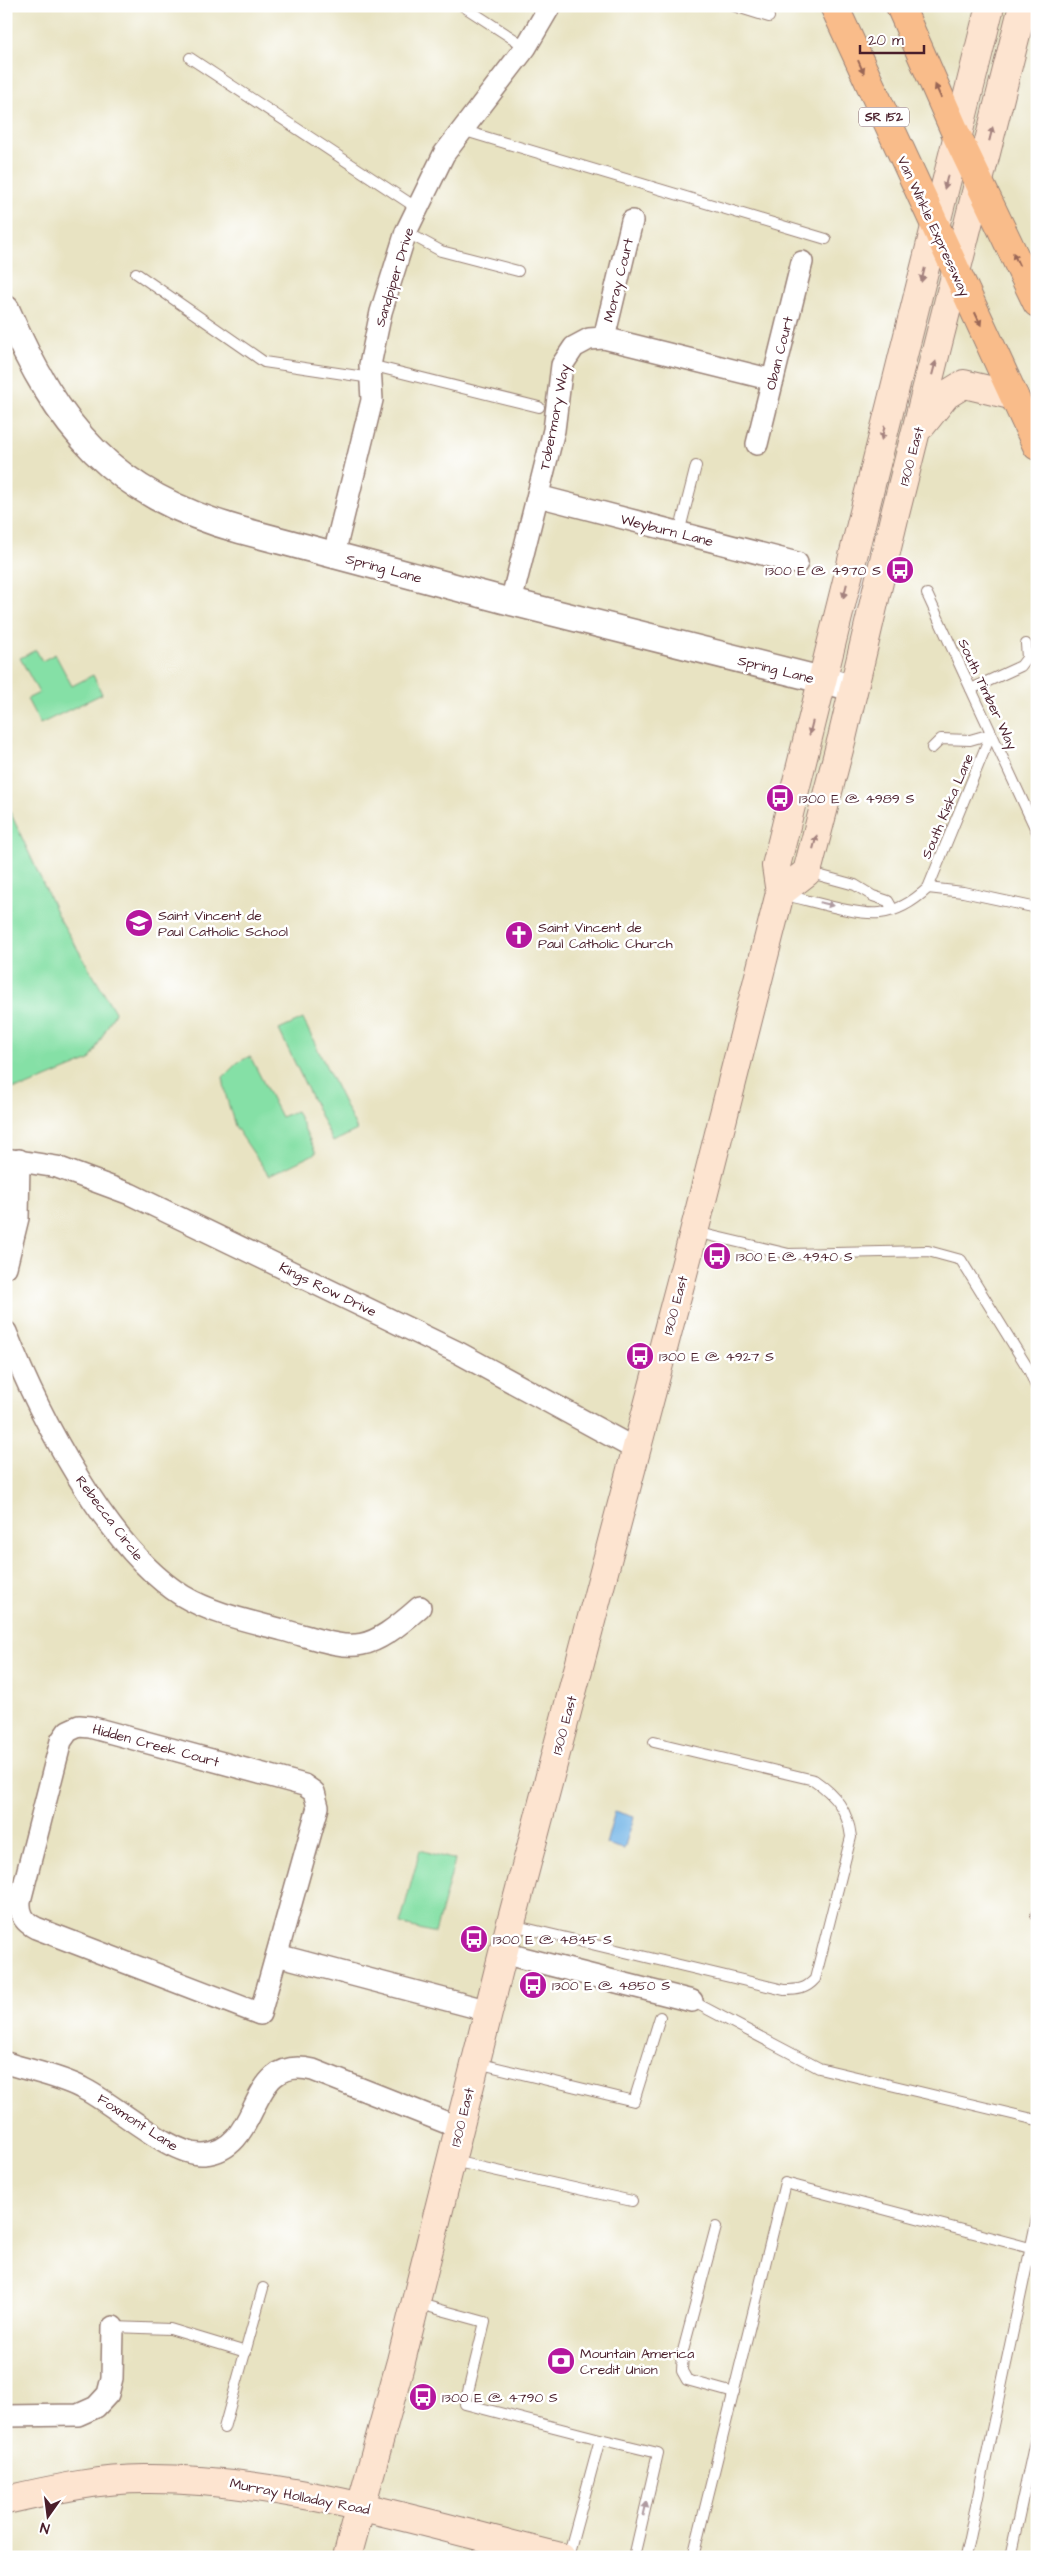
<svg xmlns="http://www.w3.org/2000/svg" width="1043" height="2563" font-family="'Architects Daughter',sans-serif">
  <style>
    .green { fill: #85e0a6; stroke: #688068 }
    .water { fill: #71b4e6; stroke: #5e6a88 }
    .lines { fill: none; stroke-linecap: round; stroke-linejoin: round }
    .service-casing { stroke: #998176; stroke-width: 12 }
    .minor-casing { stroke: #998176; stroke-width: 24 }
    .tertiary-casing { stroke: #998176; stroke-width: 29 }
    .secondary-casing { stroke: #998176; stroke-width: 30 }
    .primary-casing { stroke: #998176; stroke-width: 30 }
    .service { stroke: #fff; stroke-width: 10 }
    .minor { stroke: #fff; stroke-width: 21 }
    .tertiary { stroke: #fff; stroke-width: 26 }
    .secondary { stroke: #fde4d0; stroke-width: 28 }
    .primary { stroke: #f9bc8a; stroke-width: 28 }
    .oneway { fill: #996656 }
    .oneway2 { fill: #a4827e }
    .oneway3 { fill: #ae9aa0 }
    .labels { text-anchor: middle; stroke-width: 5; stroke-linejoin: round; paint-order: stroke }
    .shield { fill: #fff; stroke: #80626b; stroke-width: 1 }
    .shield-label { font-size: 12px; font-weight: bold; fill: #4a1f2b }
    .street-label { font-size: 14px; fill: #4a1f2b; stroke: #fff }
    .poi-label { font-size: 14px; fill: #4a1f2b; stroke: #fff; text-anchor: start }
  </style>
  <rect width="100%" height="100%" fill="#fff"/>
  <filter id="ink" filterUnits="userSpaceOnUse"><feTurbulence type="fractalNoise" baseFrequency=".02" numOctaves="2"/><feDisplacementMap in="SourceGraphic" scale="10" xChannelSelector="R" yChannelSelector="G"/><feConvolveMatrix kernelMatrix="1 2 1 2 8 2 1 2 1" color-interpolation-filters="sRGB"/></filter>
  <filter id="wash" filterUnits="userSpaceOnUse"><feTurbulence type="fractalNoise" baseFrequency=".0096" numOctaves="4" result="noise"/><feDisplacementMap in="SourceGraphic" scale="20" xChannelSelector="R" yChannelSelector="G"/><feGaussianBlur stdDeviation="1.12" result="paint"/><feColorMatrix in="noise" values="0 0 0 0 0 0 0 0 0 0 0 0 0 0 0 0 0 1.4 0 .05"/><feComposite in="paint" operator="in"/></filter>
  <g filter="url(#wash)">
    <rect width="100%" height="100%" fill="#e8e3c2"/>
    <g class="green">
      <path d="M 36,650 L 42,661 L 55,654 L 72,686 L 93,675 L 102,694 L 40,724 L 27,699 L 39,693 L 20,658 Z"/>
      <path d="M 6,803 L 58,916 L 115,1012 L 90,1060 L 24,1087 L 6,1089 Z"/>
      <path d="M 303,1019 L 357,1130 L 333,1142 L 279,1030 Z"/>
      <path d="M 250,1056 L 281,1117 L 296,1111 L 316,1153 L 269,1176 L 235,1126 L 226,1096 L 223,1077 L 237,1063 Z"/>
      <path d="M 420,1850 L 455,1860 L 435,1933 L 400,1924 Z"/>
    </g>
    <path class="water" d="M 615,1811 L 634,1817 L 624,1849 L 606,1844 Z"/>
  </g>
  <g filter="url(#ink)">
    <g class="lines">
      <defs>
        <g id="service">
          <path d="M 463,6 L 526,47"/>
          <path d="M 734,6 L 769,17"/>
          <path d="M 190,58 L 417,208"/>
          <path d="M 462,130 L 826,239"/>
          <path d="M 406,232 L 441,251 L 518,271"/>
          <path d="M 136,273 L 264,362 L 371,378"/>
          <path d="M 370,365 L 539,407"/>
          <path d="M 679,533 L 696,466"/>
          <path d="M 927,594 L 1037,832"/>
          <path d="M 971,689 L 1021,666 L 1027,658 L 1026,644"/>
          <path d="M 932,748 L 941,739 L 970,740 L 991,734"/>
          <path d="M 807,872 L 855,885 L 873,896 L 888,901 L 893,910"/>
          <path d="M 928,888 L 963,892 L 1037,908"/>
          <path d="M 785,895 C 809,900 857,916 880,913 C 899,911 915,900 928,888 L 991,734"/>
          <path d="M 695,1232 L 789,1254 L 928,1251 L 961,1260 L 1029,1370 L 1037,1389"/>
          <path d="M 1036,1915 L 1037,1913"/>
          <path d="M 512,1925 L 784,1990 C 798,1990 806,1989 815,1979 L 851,1837 C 848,1811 836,1795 814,1780 L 654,1742"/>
          <path d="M 692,2001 L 819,2068 L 1037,2120"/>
          <path d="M 477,2063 L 634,2101 L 660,2017"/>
          <path d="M 453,2161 L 632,2201"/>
          <path d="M 716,2227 L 683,2351 L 682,2371 L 687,2380 L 734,2393"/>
          <path d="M 416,2303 L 485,2322 L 465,2404 L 600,2439 L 568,2557"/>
          <path d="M 113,2327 L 170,2329 L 246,2352"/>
          <path d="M 224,2428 L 263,2288"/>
          <path d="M 600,2439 L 658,2453 L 634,2557"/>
          <path d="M 693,2557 L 785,2183 L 1030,2248"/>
          <path d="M 965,2557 L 1037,2218"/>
          <path d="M 1010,2557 L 1037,2432"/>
        </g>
        <g id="minor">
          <path d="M 604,338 L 632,221"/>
          <path d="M 757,444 L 802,262"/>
          <path d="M 538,496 L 797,563"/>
          <path d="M 334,554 L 372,400 L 370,365 L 381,312 L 406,232 L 444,154 L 526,47 L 550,6"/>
          <path d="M 511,602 L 554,430 L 562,365 L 574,347 L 589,339 L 604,338 L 773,380"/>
          <path d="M 6,1159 L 57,1167 L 130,1194 L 459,1353 L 637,1450"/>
          <path d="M 6,1267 L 18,1218 L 19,1160"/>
          <path d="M 6,1332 C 38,1414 107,1549 183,1596 C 213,1614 249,1621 283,1630 C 354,1649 361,1659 420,1607"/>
          <path d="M 79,1726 L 90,1727 L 304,1785 L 314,1792 L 318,1807 L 260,2014 L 36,1928 C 24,1922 19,1914 20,1901 L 61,1741 L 68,1731 Z"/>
          <path d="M 503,1953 L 692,2001"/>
          <path d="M 277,1955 L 489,2011"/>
          <path d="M 6,2063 C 31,2071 59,2076 82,2088 C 114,2103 171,2157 204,2154 C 265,2149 244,2053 313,2070 L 460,2128"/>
          <path d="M 6,2416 L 78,2415 L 96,2407 L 108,2394 L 112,2378 L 113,2327"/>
        </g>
        <path id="tertiary" d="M 6,309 C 58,429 112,494 240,530 L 511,602 L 854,688"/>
        <g id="secondary">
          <path d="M 922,425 L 946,395 L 964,384 L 1014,396"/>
          <path d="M 780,893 L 807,872 L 842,738 L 895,514 L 1023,6"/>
          <path d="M 6,2500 C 51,2490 98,2479 145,2479 C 287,2478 424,2524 561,2557"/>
          <path d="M 347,2557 L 401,2361 L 503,1953 L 694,1232 L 780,893 L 776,866 L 990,6"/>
        </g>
        <g id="primary">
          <path d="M 834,6 L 1037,446"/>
          <path d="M 900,6 L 957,136 L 1037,303"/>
        </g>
      </defs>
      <use href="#service" class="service-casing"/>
      <use href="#minor" class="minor-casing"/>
      <use href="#tertiary" class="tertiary-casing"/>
      <use href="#secondary" class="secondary-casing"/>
      <use href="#primary" class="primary-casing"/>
      <use href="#service" class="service"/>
      <use href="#minor" class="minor"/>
      <use href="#tertiary" class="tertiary"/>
      <use href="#secondary" class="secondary"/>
      <use href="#primary" class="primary"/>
    </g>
    <defs><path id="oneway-solid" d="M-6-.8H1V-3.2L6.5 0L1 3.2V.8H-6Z" transform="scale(1.25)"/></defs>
    <g class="oneway">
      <use href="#oneway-solid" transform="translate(861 67) rotate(66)"/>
      <use href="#oneway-solid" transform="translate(938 91) rotate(-114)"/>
      <use href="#oneway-solid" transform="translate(1016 259) rotate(-115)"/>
      <use href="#oneway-solid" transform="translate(978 319) rotate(65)"/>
    </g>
    <g class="oneway2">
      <use href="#oneway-solid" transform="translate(991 134) rotate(-76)"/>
      <use href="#oneway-solid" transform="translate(946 182) rotate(104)"/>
      <use href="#oneway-solid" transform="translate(923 275) rotate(104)"/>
      <use href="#oneway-solid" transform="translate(934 368) rotate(-75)"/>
      <use href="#oneway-solid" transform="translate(883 433) rotate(104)"/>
      <use href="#oneway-solid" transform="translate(845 591) rotate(104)"/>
      <use href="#oneway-solid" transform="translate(811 728) rotate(104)"/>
      <use href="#oneway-solid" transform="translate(815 842) rotate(-75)"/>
    </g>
    <g class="oneway3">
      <use href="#oneway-solid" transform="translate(827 904) rotate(13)"/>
      <use href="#oneway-solid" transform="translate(645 2509) rotate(-77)"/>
    </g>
  </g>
  <defs>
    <symbol id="bus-disc" viewBox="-11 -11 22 22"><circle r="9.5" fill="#b5179e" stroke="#fff"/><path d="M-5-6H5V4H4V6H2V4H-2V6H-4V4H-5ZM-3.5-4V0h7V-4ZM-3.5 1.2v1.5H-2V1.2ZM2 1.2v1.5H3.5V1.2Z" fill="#fff"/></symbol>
    <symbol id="school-disc" viewBox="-11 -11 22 22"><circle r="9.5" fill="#b5179e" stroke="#fff"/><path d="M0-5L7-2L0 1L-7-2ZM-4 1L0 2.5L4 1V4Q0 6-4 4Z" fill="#fff"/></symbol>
    <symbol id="church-disc" viewBox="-11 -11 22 22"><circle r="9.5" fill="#b5179e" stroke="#fff"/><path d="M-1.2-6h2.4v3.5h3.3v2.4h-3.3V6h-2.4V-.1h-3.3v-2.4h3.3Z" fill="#fff"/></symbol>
    <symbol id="bank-disc" viewBox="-11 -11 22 22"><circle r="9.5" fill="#b5179e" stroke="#fff"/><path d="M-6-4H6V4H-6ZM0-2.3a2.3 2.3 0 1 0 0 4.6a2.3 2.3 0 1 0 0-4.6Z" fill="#fff"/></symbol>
  </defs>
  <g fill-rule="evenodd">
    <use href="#bus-disc" x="884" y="554" width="32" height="32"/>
    <use href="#bus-disc" x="764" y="782" width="32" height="32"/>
    <use href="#school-disc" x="123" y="907" width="32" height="32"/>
    <use href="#church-disc" x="503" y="919" width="32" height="32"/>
    <use href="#bus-disc" x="701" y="1240" width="32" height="32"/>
    <use href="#bus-disc" x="624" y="1340" width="32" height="32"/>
    <use href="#bus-disc" x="458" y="1923" width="32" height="32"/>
    <use href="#bus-disc" x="517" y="1969" width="32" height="32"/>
    <use href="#bank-disc" x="545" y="2345" width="32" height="32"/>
    <use href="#bus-disc" x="407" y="2381" width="32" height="32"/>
  </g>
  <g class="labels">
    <rect class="shield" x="859" y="107.5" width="50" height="19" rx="4"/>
    <g class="shield-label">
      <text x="884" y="121">SR 152</text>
    </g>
    <g class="street-label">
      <text transform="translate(934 226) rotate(65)" y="5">Van Winkle Expressway</text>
      <text transform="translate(394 277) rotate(-73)" y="5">Sandpiper Drive</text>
      <text transform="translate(618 280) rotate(-76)" y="5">Moray Court</text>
      <text transform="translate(779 353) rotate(-76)" y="5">Oban Court</text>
      <text transform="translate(554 417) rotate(-79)" y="5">Tobermory Way</text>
      <text transform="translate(911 456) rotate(-75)" y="5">1300 East</text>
      <text transform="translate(667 530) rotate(14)" y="5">Weyburn Lane</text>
      <text transform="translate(384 568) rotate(15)" y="5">Spring Lane</text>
      <text transform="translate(776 669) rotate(14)" y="5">Spring Lane</text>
      <text transform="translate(988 694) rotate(65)" y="5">South Timber Way</text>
      <text transform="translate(947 806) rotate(-67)" y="5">South Kiska Lane</text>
      <text transform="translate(328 1289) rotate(26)" y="5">Kings Row Drive</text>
      <text transform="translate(675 1305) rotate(-75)" y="5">1300 East</text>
      <text transform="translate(110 1518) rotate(53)" y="5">Rebecca Circle</text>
      <text transform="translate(564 1725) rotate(-75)" y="5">1300 East</text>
      <text transform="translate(156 1745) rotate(15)" y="5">Hidden Creek Court</text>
      <text transform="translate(462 2117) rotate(-76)" y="5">1300 East</text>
      <text transform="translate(138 2122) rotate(33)" y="5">Foxmont Lane</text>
      <text transform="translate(300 2496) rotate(11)" y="5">Murray Holladay Road</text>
    </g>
    <g class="poi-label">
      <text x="881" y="575" text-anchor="end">1300 E @ 4970 S</text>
      <text x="799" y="803">1300 E @ 4989 S</text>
      <text x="158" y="920">Saint Vincent de<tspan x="158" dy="16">Paul Catholic School</tspan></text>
      <text x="538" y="932">Saint Vincent de<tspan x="538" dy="16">Paul Catholic Church</tspan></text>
      <text x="736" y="1261">1300 E @ 4940 S</text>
      <text x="659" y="1361">1300 E @ 4927 S</text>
      <text x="493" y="1944">1300 E @ 4845 S</text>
      <text x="552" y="1990">1300 E @ 4850 S</text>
      <text x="580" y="2358">Mountain America<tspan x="580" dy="16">Credit Union</tspan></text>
      <text x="442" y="2402">1300 E @ 4790 S</text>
    </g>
  </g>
  <rect width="1043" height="2563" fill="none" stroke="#fff" stroke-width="25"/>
  <g transform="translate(48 2516) rotate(194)" stroke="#ffffff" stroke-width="4" paint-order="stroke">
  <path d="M0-4L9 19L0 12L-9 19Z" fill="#4a1f2b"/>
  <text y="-8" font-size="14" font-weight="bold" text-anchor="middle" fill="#4a1f2b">N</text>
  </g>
  <path d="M860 45v8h64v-8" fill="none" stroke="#4a1f2b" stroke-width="2.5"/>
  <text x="868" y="45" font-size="15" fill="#4a1f2b" stroke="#ffffff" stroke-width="4" paint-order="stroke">20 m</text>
</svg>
